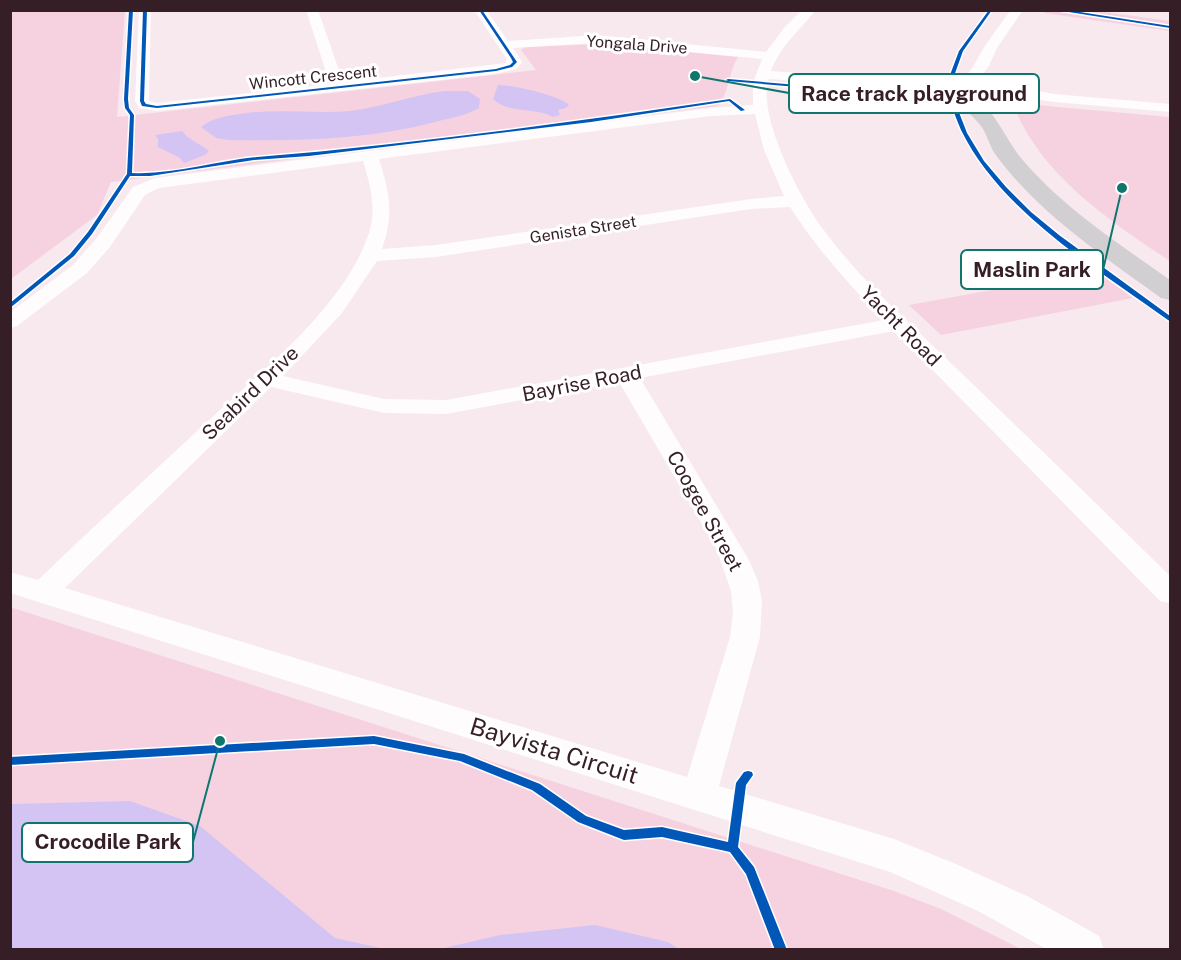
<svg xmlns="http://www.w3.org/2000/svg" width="1181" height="960" font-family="'Public Sans',sans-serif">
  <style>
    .green { fill: #f6d2e0 }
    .water { fill: #d3c4f4 }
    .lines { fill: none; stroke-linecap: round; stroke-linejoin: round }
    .street { fill: #fefcfc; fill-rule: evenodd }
    .secondary { fill: #d1cfd2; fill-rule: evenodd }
    .cycleway-casing { stroke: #fff; stroke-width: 3 }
    .cycleway { fill: #0057b8; fill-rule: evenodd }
    .labels { text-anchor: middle; stroke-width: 6; stroke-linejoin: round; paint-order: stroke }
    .far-street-label { font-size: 16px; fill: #361e27; stroke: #fff }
    .street-label { font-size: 20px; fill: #361e27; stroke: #fff }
    .near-street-label { font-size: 24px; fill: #361e27; stroke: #fff }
    .leader { fill: none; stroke: #0f766e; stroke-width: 2 }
    .callout-dot { fill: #0f766e; stroke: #fff; stroke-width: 2 }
    .callout { fill: #fff; stroke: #0f766e; stroke-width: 2 }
    .callout-label { font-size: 21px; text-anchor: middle; font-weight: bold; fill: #361e27 }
  </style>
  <rect width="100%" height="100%" fill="#f7e9ee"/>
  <g class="green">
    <path d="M 1046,10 L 1097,11 L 1170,21 L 1170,31 L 1044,13 Z"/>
    <path d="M 11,11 L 125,11 L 117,117 L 536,70 L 521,50 L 525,47 L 604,44 L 738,57 C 729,71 728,96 718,106 L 111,182 L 97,215 L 11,279 Z"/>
    <path d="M 1025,104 L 1170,117 L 1170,261 C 1110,221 1043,177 1014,107 Z"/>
    <path d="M 1096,271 L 1133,298 L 941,335 L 909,305 Z"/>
    <path d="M 10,607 L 894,891 L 941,909 L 1021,949 L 11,949 Z"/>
  </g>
  <g class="water">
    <path d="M 498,85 C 513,85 558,95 569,105 L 566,108 L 558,110 L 560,115 L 553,117 C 535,107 508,114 493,99 Z"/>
    <path d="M 445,91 L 468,91 L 480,99 L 479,108 C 465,116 450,118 435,122 C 367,140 298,141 228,140 L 216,138 L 201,127 C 212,118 226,116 240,114 C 276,108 313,114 350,111 C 382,107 413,95 445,91 Z"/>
    <path d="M 182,131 C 190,141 199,143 209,151 L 205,155 L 184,163 L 180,158 L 158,147 L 158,139 L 155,135 Z"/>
    <path d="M 130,801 L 200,826 L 335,938 L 385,949 L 11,949 L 11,804 Z"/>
    <path d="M 595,925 L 668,942 L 679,949 L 440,949 L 500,935 Z"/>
  </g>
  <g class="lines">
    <path class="street" d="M 139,10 L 151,10 L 149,101 L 157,103 L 330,84 L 306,10 L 318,10 L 343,82 L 506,63 L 506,58 L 474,10 L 486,10 L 508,41 L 597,35 L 766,52 L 784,28 L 802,10 L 816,10 C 799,31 781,45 771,71 L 899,81 L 947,89 L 950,83 C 973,77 973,64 985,46 C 993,34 1002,22 1011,10 L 1023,10 L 997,48 L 989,66 L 978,79 L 1054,94 L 1170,104 L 1170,112 L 1054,102 L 1015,96 L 1007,103 L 980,107 L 954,99 L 899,89 L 769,79 C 756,114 801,200 823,229 C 860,280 910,323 955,367 C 1027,436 1099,506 1170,576 L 1170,603 L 1160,601 L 894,331 L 640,378 L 749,560 L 758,581 L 762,601 L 760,637 L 719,786 L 894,839 L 956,864 L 1029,897 L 1076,923 L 1099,936 L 1104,950 L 1048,950 L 978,911 L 890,872 L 10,593 L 10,572 L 38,580 C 94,526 151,474 208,421 C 264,369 344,307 369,233 C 377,209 370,184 363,161 L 159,188 L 145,195 L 110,247 L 87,273 L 17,326 L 10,328 L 10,312 L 73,265 L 96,239 L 133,187 L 155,178 L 711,108 L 753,105 L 753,83 L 762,59 L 597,43 L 513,48 L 522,62 L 516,69 L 496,74 L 157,111 L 139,108 L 135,101 ZM 975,87 L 993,90 L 1000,95 L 980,98 L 961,91 ZM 755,114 L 764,150 L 784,196 L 751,199 L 436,245 L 382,249 C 394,214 390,194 379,159 L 711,116 ZM 790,207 C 816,248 849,285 884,320 L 446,400 L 384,399 L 283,376 L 342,313 L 377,261 L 436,257 L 751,209 ZM 619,382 L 716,548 L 731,591 L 733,612 L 730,637 L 687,777 L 65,588 L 271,387 L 384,413 L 446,414 Z"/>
    <path class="secondary" d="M 965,93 C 991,100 1005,139 1021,158 C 1063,208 1118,243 1170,280 L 1170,300 L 1161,298 C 1102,255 1039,214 995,154 C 989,145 987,134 981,126 C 974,116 962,109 956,99 L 958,95 Z"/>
    <defs>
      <g id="cycleway">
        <path d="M 129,10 L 133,10 L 128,99 L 129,108 L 134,115 L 132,173 C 174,175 215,161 257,157 C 415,144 573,122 730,99 L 745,110 L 741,111 L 729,101 L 591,122 L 309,156 L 254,160 L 150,176 L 130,176 L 92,234 L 74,256 L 10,308 L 10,303 L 70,254 L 88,232 L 127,174 L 130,115 L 125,108 L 124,99 Z"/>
        <path d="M 143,10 L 147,10 L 144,101 L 146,104 L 157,106 L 496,69 L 510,65 L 513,62 L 511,58 L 479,10 L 482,10 L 517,62 L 512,67 L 496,71 L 157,108 L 142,106 L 140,101 Z"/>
        <path d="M 989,10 L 992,10 L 963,51 L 954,76 L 941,80 L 933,96 L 940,97 L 955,102 L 967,133 L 984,161 L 1006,187 L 1031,212 L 1059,235 L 1170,316 L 1170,321 L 1168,320 C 1096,268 1001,212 961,130 C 957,121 954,112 951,104 L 937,99 L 728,81 L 726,80 L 728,79 L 928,96 L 938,78 L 950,75 L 959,51 Z"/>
        <path d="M 1056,10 L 1067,10 L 1170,26 L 1170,28 Z"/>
        <path d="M 374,736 L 464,754 L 540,784 L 586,816 L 624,830 L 662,827 L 728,842 L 736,783 L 744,772 L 748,771 L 752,772 L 753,775 L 746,785 L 738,847 L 754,867 L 787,950 L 775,950 L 746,874 L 730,852 L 662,837 L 624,840 L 578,822 L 532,790 L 460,761 L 374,744 L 10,765 L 10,757 Z"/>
      </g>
    </defs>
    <use href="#cycleway" class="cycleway-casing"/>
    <use href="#cycleway" class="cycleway"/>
  </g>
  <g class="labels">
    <g class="far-street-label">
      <text transform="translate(637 44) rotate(4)" y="6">Yongala Drive</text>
      <text transform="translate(313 77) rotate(-6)" y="6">Wincott Crescent</text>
      <text transform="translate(583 229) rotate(-9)" y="6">Genista Street</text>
    </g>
    <g class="street-label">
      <text transform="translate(901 326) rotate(45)" y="7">Yacht Road</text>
      <text transform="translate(582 383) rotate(-11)" y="7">Bayrise Road</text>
      <text transform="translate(250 393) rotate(-44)" y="7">Seabird Drive</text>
      <text transform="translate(705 511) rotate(61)" y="7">Coogee Street</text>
    </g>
    <g class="near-street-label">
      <text transform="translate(554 751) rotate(17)" y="8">Bayvista Circuit</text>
    </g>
  </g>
  <path class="leader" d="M695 76L789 93M1122 188L1103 270M220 741L193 842"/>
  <g class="callout-dot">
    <circle cx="695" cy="76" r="6"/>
    <circle cx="1122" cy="188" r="6"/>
    <circle cx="220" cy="741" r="6"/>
  </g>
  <g class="callout">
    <rect x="789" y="74" width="250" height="39" rx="6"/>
    <rect x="961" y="250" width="142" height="39" rx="6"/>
    <rect x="22" y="823" width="171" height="39" rx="6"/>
  </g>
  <g class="callout-label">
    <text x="914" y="101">Race track playground</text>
    <text x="1032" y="277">Maslin Park</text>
    <text x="108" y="849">Crocodile Park</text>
  </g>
  <rect width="1181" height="960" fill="none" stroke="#361e27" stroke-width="24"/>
</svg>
